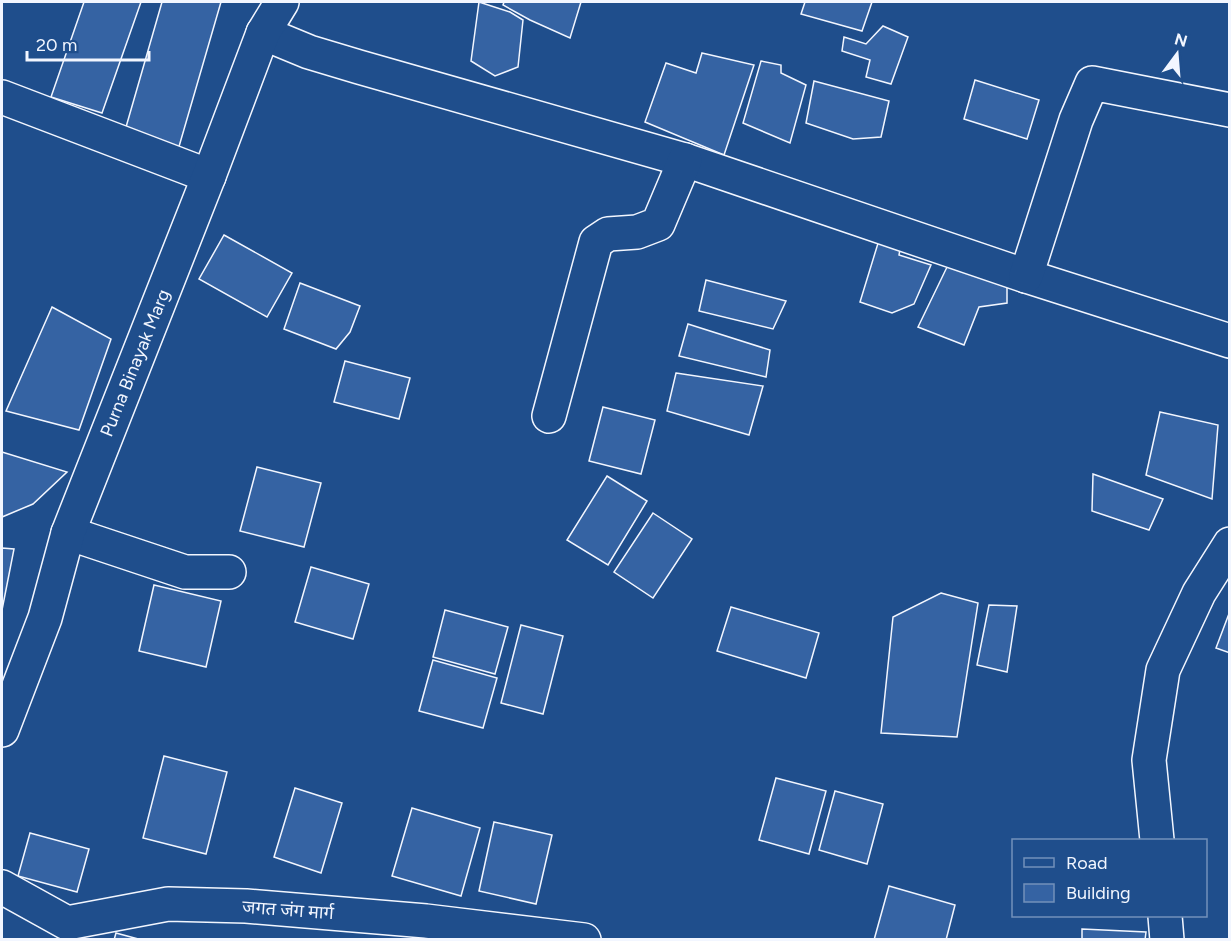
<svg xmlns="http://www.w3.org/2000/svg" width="1231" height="941" font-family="Figtree,'Noto Sans Devanagari',sans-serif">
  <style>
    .building { fill: #3563a3; stroke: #f2f6ff; stroke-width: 1.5 }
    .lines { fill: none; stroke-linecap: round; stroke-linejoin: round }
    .street-casing { stroke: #f2f6ff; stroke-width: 36 }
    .secondary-casing { stroke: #f2f6ff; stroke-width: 36 }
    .street { stroke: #1f4e8c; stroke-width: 33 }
    .secondary { stroke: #1f4e8c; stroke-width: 33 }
    .labels { text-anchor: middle; stroke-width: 4.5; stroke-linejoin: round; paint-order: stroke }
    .street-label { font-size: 18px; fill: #f2f6ff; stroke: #1f4e8c }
  </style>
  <rect width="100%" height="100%" fill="#1f4e8c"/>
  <g class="building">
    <path d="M 84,2 L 141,2 L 102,113 L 51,97 Z"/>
    <path d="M 162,2 L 221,2 L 178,150 L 124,134 Z"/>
    <path d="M 479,2 L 510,12 L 523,20 L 518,67 L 495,76 L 471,61 Z"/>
    <path d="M 504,2 L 581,2 L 570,38 L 530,20 L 503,5 Z"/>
    <path d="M 805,2 L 872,2 L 862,31 L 801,14 Z"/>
    <path d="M 883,26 L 908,37 L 891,84 L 866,77 L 870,60 L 842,51 L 844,37 L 866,44 Z"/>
    <path d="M 702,53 L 754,65 L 724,155 L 645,122 L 666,63 L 696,73 Z"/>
    <path d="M 761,61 L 781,65 L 781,73 L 806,85 L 790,143 L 743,123 Z"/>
    <path d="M 975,80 L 1039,100 L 1027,139 L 964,119 Z"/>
    <path d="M 814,81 L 889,101 L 881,137 L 853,139 L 806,123 Z"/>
    <path d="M 224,235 L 292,273 L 267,317 L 199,279 Z"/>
    <path d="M 879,240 L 901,244 L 899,255 L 931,265 L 914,304 L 892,313 L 860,302 Z"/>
    <path d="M 948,265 L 1007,279 L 1007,303 L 979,307 L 964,345 L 918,327 Z"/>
    <path d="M 706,280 L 786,301 L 773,329 L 699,311 Z"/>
    <path d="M 300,283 L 360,306 L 350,332 L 336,349 L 284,329 Z"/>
    <path d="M 52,307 L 111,339 L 79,430 L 6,411 Z"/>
    <path d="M 688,324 L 770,350 L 766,377 L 679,356 Z"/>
    <path d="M 345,361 L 410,378 L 399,419 L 334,402 Z"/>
    <path d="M 676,373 L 763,386 L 749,435 L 667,411 Z"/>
    <path d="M 603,407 L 655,420 L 641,474 L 589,461 Z"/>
    <path d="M 1160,412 L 1218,425 L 1212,499 L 1146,475 Z"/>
    <path d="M 2,452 L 67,472 L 33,504 L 2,517 Z"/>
    <path d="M 257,467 L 321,483 L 304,547 L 240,531 Z"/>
    <path d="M 1093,474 L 1163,499 L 1149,530 L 1092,511 Z"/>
    <path d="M 607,476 L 647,501 L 608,565 L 567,540 Z"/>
    <path d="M 653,513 L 692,539 L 653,598 L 614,572 Z"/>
    <path d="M 2,548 L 14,549 L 2,610 Z"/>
    <path d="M 311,567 L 369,584 L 353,639 L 295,622 Z"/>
    <path d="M 154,585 L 221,601 L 206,667 L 139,651 Z"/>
    <path d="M 941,593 L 978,603 L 957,737 L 881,733 L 893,617 Z"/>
    <path d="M 989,605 L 1017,606 L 1007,672 L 977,665 Z"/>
    <path d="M 731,607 L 819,633 L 806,678 L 717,651 Z"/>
    <path d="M 445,610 L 508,627 L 495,674 L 433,657 Z"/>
    <path d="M 1230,611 L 1230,653 L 1216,648 Z"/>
    <path d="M 521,625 L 563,636 L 543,714 L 501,703 Z"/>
    <path d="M 433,660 L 497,678 L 483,728 L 419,711 Z"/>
    <path d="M 164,756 L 227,772 L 206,854 L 143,838 Z"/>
    <path d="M 776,778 L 826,791 L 809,854 L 759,840 Z"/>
    <path d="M 295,788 L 342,803 L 321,873 L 274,857 Z"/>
    <path d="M 835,791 L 883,804 L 867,864 L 819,850 Z"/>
    <path d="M 412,808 L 480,828 L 461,896 L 392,876 Z"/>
    <path d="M 494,822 L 552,835 L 536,904 L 479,891 Z"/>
    <path d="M 30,833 L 89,849 L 77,892 L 18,876 Z"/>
    <path d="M 889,886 L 955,905 L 946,940 L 874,940 Z"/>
    <path d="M 1082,929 L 1146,932 L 1145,940 L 1082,940 Z"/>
    <path d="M 116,933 L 142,940 L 114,940 Z"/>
  </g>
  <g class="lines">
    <defs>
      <g id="street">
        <path d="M 263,33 L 309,52 L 359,67 L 685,160 L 1026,276 L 1230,341"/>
        <path d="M 2,97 L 209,176"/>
        <path d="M 1026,276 L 1076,120 L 1092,83 L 1230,110"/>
        <path d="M 549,416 L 596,242 L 608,234 L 637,232 L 658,224 L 685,160"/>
        <path d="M 68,533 L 185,572 L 229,572"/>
        <path d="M 2,730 L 45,618 L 68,533 L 209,176 L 263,33 L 282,2"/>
        <path d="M 1157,840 L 1149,760 L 1163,670 L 1199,593 L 1230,544"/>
        <path d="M 1165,916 L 1167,940"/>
      </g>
      <path id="secondary" d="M 2,887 L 67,923 L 168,904 L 246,906 L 426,921 L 584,940"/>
    </defs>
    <use href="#street" class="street-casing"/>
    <use href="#secondary" class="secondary-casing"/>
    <use href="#street" class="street"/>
    <use href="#secondary" class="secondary"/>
  </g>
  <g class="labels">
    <g class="street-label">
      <text transform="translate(135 363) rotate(-68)" y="6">Purna Binayak Marg</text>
      <text transform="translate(288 910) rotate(4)" y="6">जगत जंग मार्ग</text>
    </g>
  </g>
  <rect width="1231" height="941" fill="none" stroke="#f2f6ff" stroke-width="6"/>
  <rect x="1012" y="839" width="195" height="78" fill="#1f4e8c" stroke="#7391ba" stroke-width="1.5"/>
  <rect x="1024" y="858" width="30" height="9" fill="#1f4e8c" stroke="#7391ba" stroke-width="1.5"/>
  <text x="1066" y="869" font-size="18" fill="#f2f6ff">Road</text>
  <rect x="1024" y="884" width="30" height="18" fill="#3563a3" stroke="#7391ba" stroke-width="1.5"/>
  <text x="1066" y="899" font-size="18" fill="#f2f6ff">Building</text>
  <g transform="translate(1177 54) rotate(16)" stroke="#1f4e8c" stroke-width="4.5" paint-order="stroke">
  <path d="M0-4.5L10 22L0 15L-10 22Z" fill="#f2f6ff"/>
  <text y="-9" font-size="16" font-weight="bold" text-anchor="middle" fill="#f2f6ff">N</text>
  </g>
  <path d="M27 51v9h122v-9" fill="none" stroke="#f2f6ff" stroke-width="3"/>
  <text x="36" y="51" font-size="18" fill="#f2f6ff" stroke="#1f4e8c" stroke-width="4.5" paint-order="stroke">20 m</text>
</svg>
